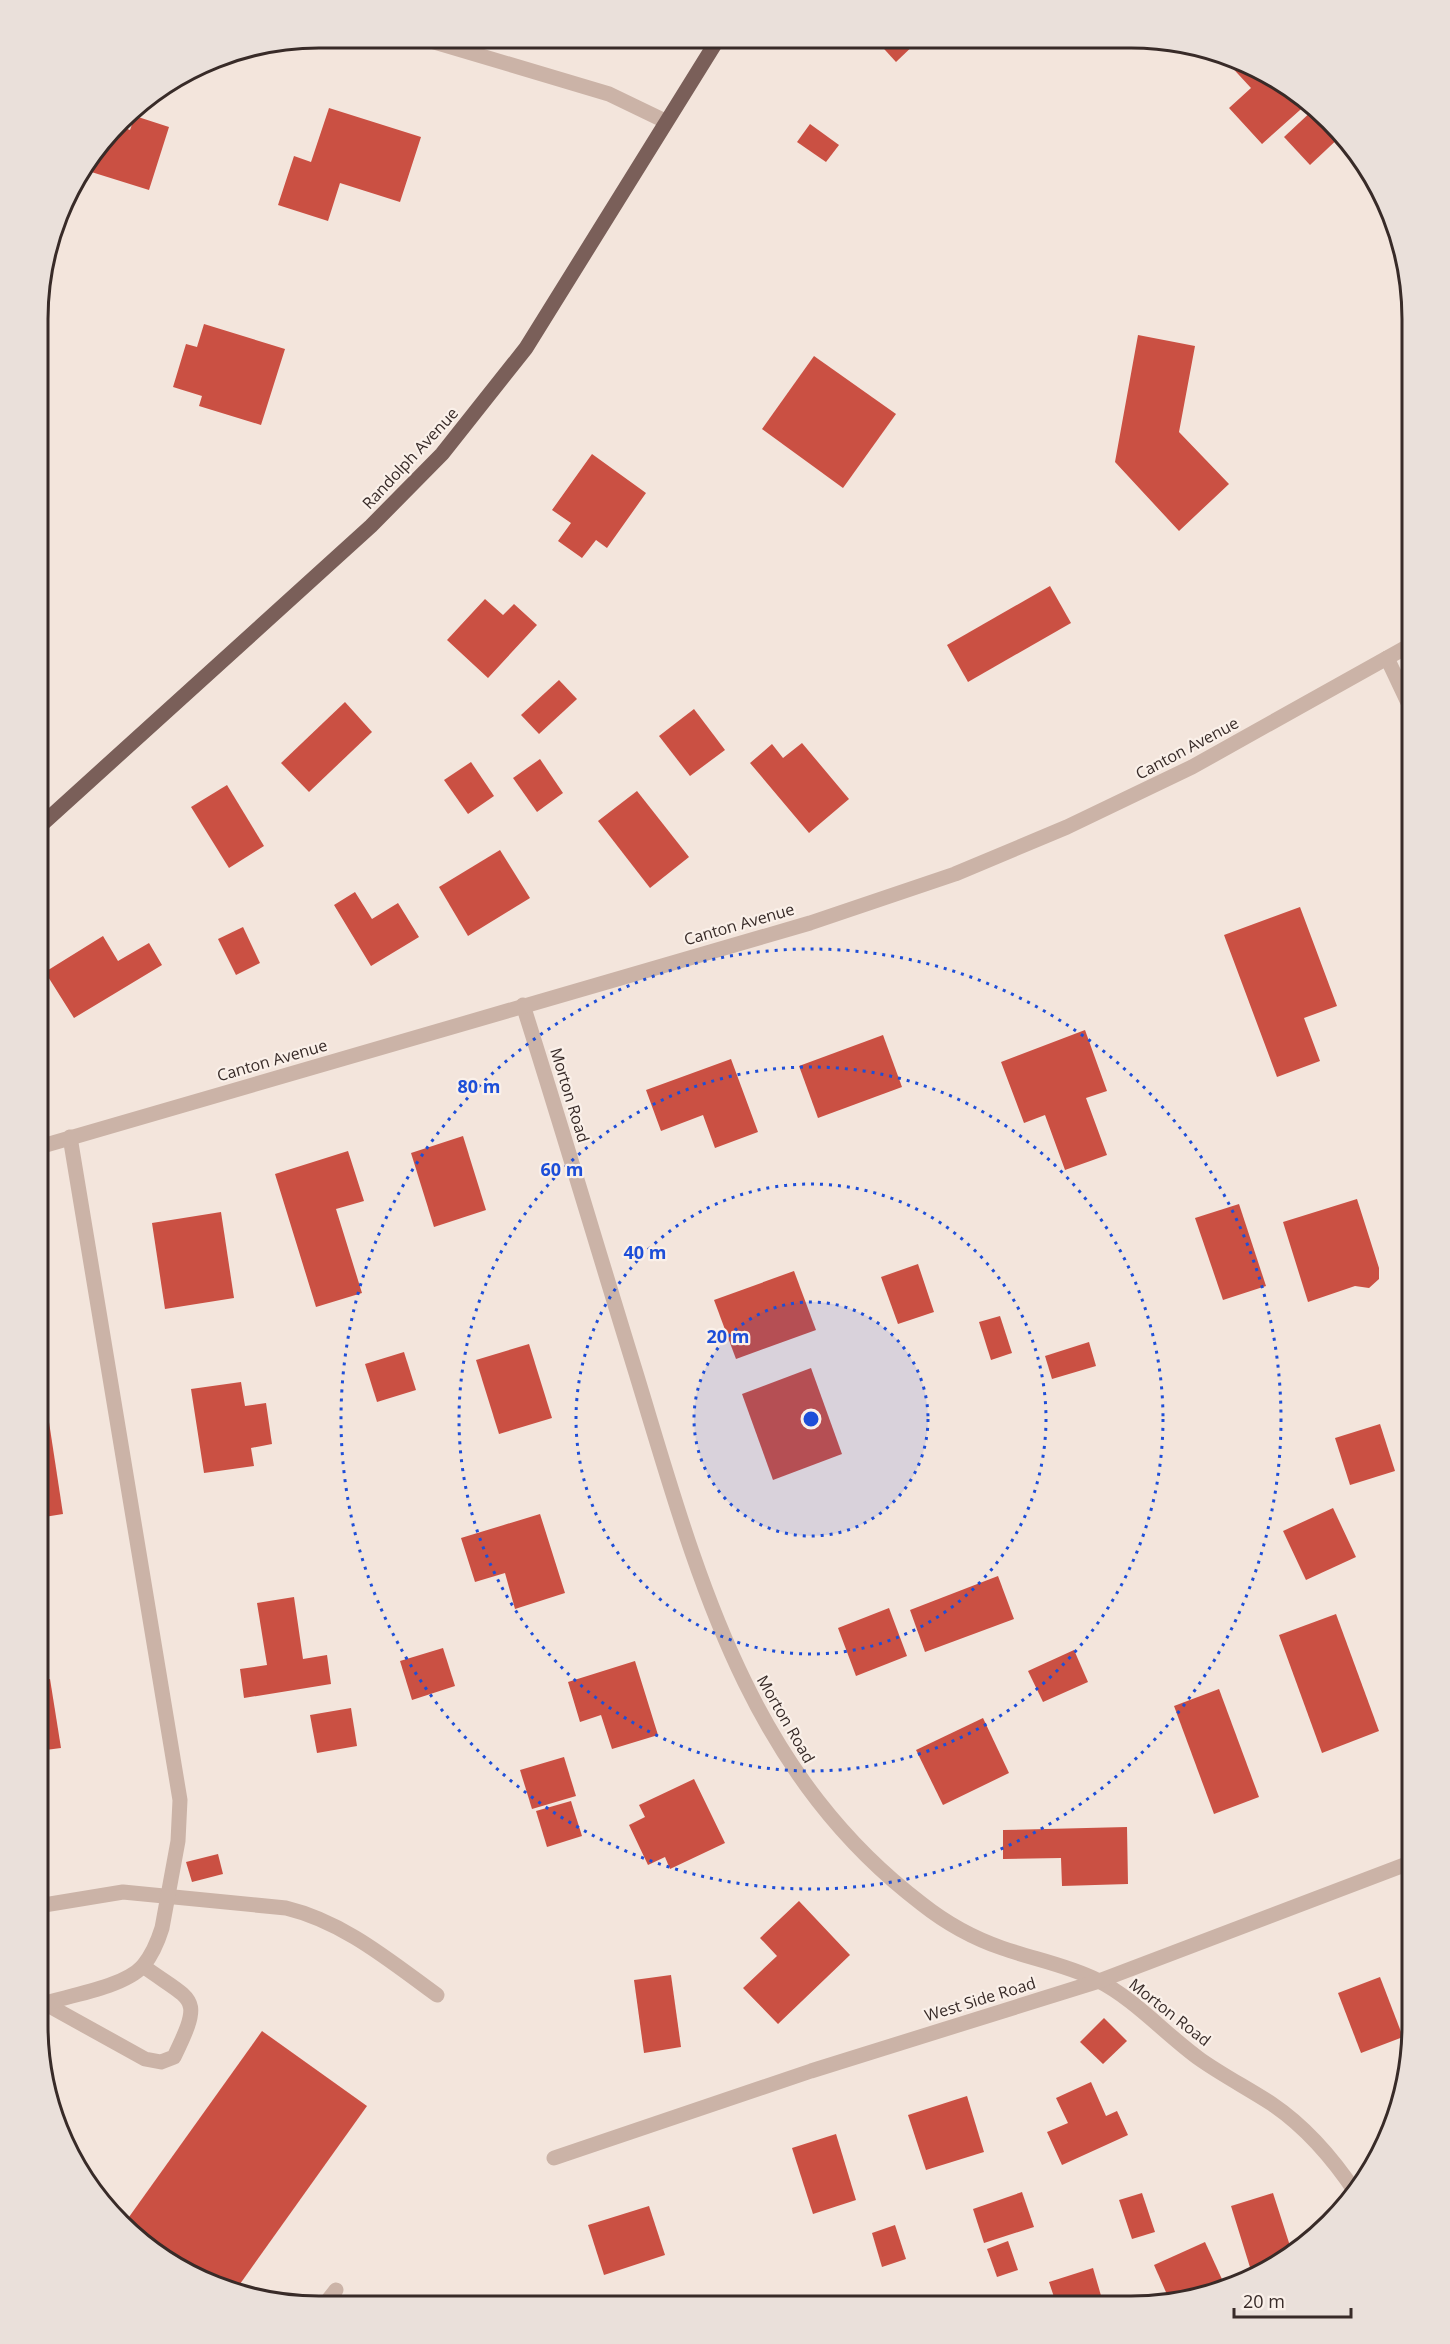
<svg xmlns="http://www.w3.org/2000/svg" width="1450" height="2344" font-family="'Open Sans',sans-serif">
  <style>
    .building { fill: #ca5043 }
    .lines { fill: none; stroke-linecap: round; stroke-linejoin: round }
    .service { stroke: #cbb3a7; stroke-width: 15 }
    .minor { stroke: #cbb3a7; stroke-width: 15 }
    .tertiary { stroke: #cbb3a7; stroke-width: 15 }
    .primary { stroke: #7a5f59; stroke-width: 15 }
    .ring { fill: none; stroke: #1d4ed8; stroke-width: 3; stroke-dasharray: 3 6 }
    .labels { text-anchor: middle; stroke-width: 4.5; stroke-linejoin: round; paint-order: stroke }
    .street-label { font-size: 16px; fill: #382b28; stroke: #faf0e9 }
    .rim { fill: none; stroke: #382b28; stroke-width: 3 }
    .centre { fill: #1d4ed8; stroke: #faf0e9; stroke-width: 3 }
    .ring-label { font-size: 18px; text-anchor: middle; font-weight: bold; fill: #1d4ed8; stroke: #faf0e9; stroke-width: 4.5; stroke-linejoin: round; paint-order: stroke }
  </style>
  <rect width="100%" height="100%" fill="#f3e5dc"/>
  <g class="building">
    <path d="M 875,39 L 920,39 L 896,62 Z"/>
    <path d="M 1230,57 L 1239,59 L 1309,102 L 1262,144 L 1229,108 L 1251,88 L 1226,61 Z"/>
    <path d="M 329,108 L 421,137 L 400,202 L 340,183 L 328,221 L 278,205 L 294,156 L 311,162 Z"/>
    <path d="M 1315,108 L 1342,135 L 1310,165 L 1284,137 Z"/>
    <path d="M 135,116 L 169,127 L 149,190 L 85,170 L 119,126 L 130,130 Z"/>
    <path d="M 810,124 L 839,145 L 826,162 L 797,142 Z"/>
    <path d="M 204,324 L 285,349 L 261,425 L 199,406 L 202,396 L 173,387 L 186,344 L 197,347 Z"/>
    <path d="M 1138,335 L 1195,346 L 1179,432 L 1229,484 L 1179,531 L 1115,462 Z"/>
    <path d="M 814,356 L 896,414 L 843,488 L 762,429 Z"/>
    <path d="M 592,454 L 646,493 L 607,548 L 596,540 L 582,558 L 558,541 L 571,523 L 552,510 Z"/>
    <path d="M 1050,586 L 1071,623 L 968,682 L 947,645 Z"/>
    <path d="M 485,599 L 503,615 L 514,604 L 537,625 L 488,678 L 447,640 Z"/>
    <path d="M 559,680 L 577,699 L 539,734 L 521,715 Z"/>
    <path d="M 345,702 L 372,732 L 309,792 L 281,763 Z"/>
    <path d="M 694,709 L 725,750 L 690,776 L 659,736 Z"/>
    <path d="M 802,743 L 849,799 L 809,833 L 750,763 L 772,744 L 783,758 Z"/>
    <path d="M 540,759 L 563,793 L 537,812 L 513,778 Z"/>
    <path d="M 471,762 L 494,796 L 468,814 L 444,780 Z"/>
    <path d="M 227,785 L 264,846 L 229,868 L 191,807 Z"/>
    <path d="M 637,791 L 689,857 L 650,888 L 598,821 Z"/>
    <path d="M 500,850 L 530,898 L 468,936 L 439,887 Z"/>
    <path d="M 355,892 L 372,919 L 398,903 L 419,937 L 371,966 L 334,905 Z"/>
    <path d="M 1300,907 L 1337,1006 L 1304,1018 L 1320,1061 L 1277,1077 L 1224,935 Z"/>
    <path d="M 243,927 L 260,963 L 236,975 L 218,939 Z"/>
    <path d="M 103,936 L 118,961 L 149,943 L 162,965 L 74,1018 L 45,972 Z"/>
    <path d="M 1085,1030 L 1107,1091 L 1086,1098 L 1107,1155 L 1065,1170 L 1045,1115 L 1024,1123 L 1001,1062 Z"/>
    <path d="M 883,1035 L 902,1087 L 818,1118 L 799,1066 Z"/>
    <path d="M 731,1059 L 758,1132 L 715,1148 L 703,1115 L 661,1131 L 646,1090 Z"/>
    <path d="M 463,1136 L 486,1210 L 434,1227 L 411,1153 Z"/>
    <path d="M 348,1151 L 364,1201 L 336,1209 L 362,1293 L 316,1307 L 275,1174 Z"/>
    <path d="M 1357,1199 L 1379,1268 L 1379,1279 L 1369,1288 L 1355,1286 L 1308,1302 L 1283,1222 Z"/>
    <path d="M 1239,1204 L 1266,1286 L 1223,1300 L 1195,1218 Z"/>
    <path d="M 221,1212 L 234,1298 L 165,1309 L 152,1223 Z"/>
    <path d="M 918,1264 L 934,1312 L 898,1324 L 881,1277 Z"/>
    <path d="M 794,1271 L 816,1330 L 736,1359 L 714,1300 Z"/>
    <path d="M 1000,1316 L 1012,1353 L 991,1360 L 979,1322 Z"/>
    <path d="M 1089,1342 L 1096,1366 L 1052,1379 L 1045,1356 Z"/>
    <path d="M 529,1344 L 552,1418 L 499,1434 L 476,1360 Z"/>
    <path d="M 404,1352 L 416,1390 L 377,1402 L 365,1364 Z"/>
    <path d="M 811,1368 L 842,1454 L 773,1480 L 742,1394 Z"/>
    <path d="M 241,1382 L 245,1406 L 266,1403 L 272,1444 L 251,1448 L 254,1466 L 204,1473 L 191,1389 Z"/>
    <path d="M 47,1409 L 63,1514 L 38,1518 L 38,1410 Z"/>
    <path d="M 1380,1424 L 1395,1471 L 1350,1485 L 1335,1438 Z"/>
    <path d="M 1333,1508 L 1356,1557 L 1306,1580 L 1283,1531 Z"/>
    <path d="M 540,1514 L 565,1593 L 515,1609 L 505,1573 L 475,1582 L 461,1538 Z"/>
    <path d="M 998,1576 L 1014,1619 L 925,1652 L 910,1610 Z"/>
    <path d="M 294,1597 L 303,1659 L 327,1655 L 331,1684 L 244,1698 L 240,1669 L 267,1665 L 257,1603 Z"/>
    <path d="M 889,1608 L 907,1656 L 856,1676 L 838,1628 Z"/>
    <path d="M 1336,1614 L 1379,1731 L 1322,1753 L 1279,1635 Z"/>
    <path d="M 443,1648 L 455,1686 L 412,1700 L 400,1661 Z"/>
    <path d="M 1074,1650 L 1088,1682 L 1043,1702 L 1028,1671 Z"/>
    <path d="M 635,1661 L 658,1735 L 612,1749 L 601,1715 L 580,1722 L 568,1682 Z"/>
    <path d="M 50,1679 L 61,1748 L 38,1751 L 38,1681 Z"/>
    <path d="M 1219,1689 L 1259,1797 L 1214,1814 L 1174,1706 Z"/>
    <path d="M 351,1708 L 357,1746 L 317,1753 L 310,1715 Z"/>
    <path d="M 983,1718 L 1009,1773 L 943,1805 L 916,1750 Z"/>
    <path d="M 564,1757 L 576,1796 L 532,1809 L 520,1770 Z"/>
    <path d="M 694,1779 L 725,1843 L 670,1869 L 665,1857 L 648,1865 L 629,1825 L 645,1817 L 639,1805 Z"/>
    <path d="M 571,1801 L 582,1836 L 547,1847 L 536,1811 Z"/>
    <path d="M 1127,1827 L 1128,1884 L 1062,1886 L 1061,1858 L 1003,1859 L 1003,1830 Z"/>
    <path d="M 218,1854 L 223,1874 L 192,1882 L 186,1862 Z"/>
    <path d="M 799,1901 L 850,1955 L 778,2024 L 743,1988 L 777,1956 L 760,1938 Z"/>
    <path d="M 671,1975 L 681,2047 L 644,2053 L 634,1980 Z"/>
    <path d="M 1380,1977 L 1403,2037 L 1361,2053 L 1338,1993 Z"/>
    <path d="M 1104,2018 L 1127,2041 L 1103,2064 L 1080,2042 Z"/>
    <path d="M 262,2031 L 367,2106 L 235,2291 L 211,2285 L 148,2249 L 124,2224 Z"/>
    <path d="M 1091,2082 L 1106,2116 L 1117,2111 L 1128,2135 L 1062,2165 L 1047,2132 L 1068,2123 L 1056,2098 Z"/>
    <path d="M 967,2096 L 984,2152 L 926,2170 L 908,2115 Z"/>
    <path d="M 836,2134 L 856,2200 L 813,2214 L 792,2148 Z"/>
    <path d="M 1022,2192 L 1034,2227 L 984,2243 L 973,2209 Z"/>
    <path d="M 1142,2193 L 1155,2232 L 1132,2239 L 1119,2200 Z"/>
    <path d="M 1273,2193 L 1291,2249 L 1274,2255 L 1277,2263 L 1253,2277 L 1231,2206 Z"/>
    <path d="M 649,2206 L 665,2255 L 604,2275 L 588,2225 Z"/>
    <path d="M 895,2225 L 906,2259 L 882,2267 L 872,2233 Z"/>
    <path d="M 1008,2241 L 1018,2270 L 997,2277 L 987,2249 Z"/>
    <path d="M 1205,2242 L 1226,2288 L 1169,2299 L 1154,2265 Z"/>
    <path d="M 1093,2268 L 1104,2306 L 1057,2306 L 1049,2282 Z"/>
  </g>
  <g class="lines">
    <g class="service">
      <path d="M 38,1906 L 123,1892 L 286,1908 C 344,1922 390,1961 437,1995"/>
      <path d="M 44,2003 L 145,2059 L 161,2062 L 174,2057 C 204,1995 194,2003 143,1966"/>
      <path d="M 38,2005 C 66,1996 123,1988 143,1966 C 152,1955 158,1941 162,1928 L 178,1841 L 180,1800 L 70,1137"/>
      <path d="M 325,2304 L 336,2290"/>
    </g>
    <g class="minor">
      <path d="M 421,38 L 609,94 L 665,121"/>
      <path d="M 1387,658 L 1412,711"/>
      <path d="M 523,1005 C 562,1128 598,1250 636,1373 C 697,1573 746,1770 922,1904 C 946,1923 973,1938 1002,1948 C 1033,1959 1067,1965 1097,1980 C 1135,1999 1166,2035 1201,2060 C 1224,2076 1249,2089 1272,2104 C 1306,2127 1334,2160 1356,2193"/>
      <path d="M 554,2158 L 811,2071 L 1099,1981 L 1412,1862"/>
    </g>
    <path class="tertiary" d="M 39,1147 L 810,923 L 955,874 L 1067,827 L 1192,767 L 1412,644"/>
    <path class="primary" d="M 39,827 L 371,526 L 442,454 L 526,348 L 718,39"/>
  </g>
  <circle cx="811" cy="1419" r="117" fill="#1d4ed8" fill-opacity=".12"/>
  <g class="ring">
    <circle cx="811" cy="1419" r="117"/>
    <circle cx="811" cy="1419" r="235"/>
    <circle cx="811" cy="1419" r="352"/>
    <circle cx="811" cy="1419" r="470"/>
  </g>
  <g class="labels">
    <g class="street-label">
      <text transform="translate(410 458) rotate(-47)" y="6">Randolph Avenue</text>
      <text transform="translate(1187 748) rotate(-28)" y="6">Canton Avenue</text>
      <text transform="translate(739 924) rotate(-16)" y="6">Canton Avenue</text>
      <text transform="translate(272 1060) rotate(-16)" y="6">Canton Avenue</text>
      <text transform="translate(570 1095) rotate(73)" y="6">Morton Road</text>
      <text transform="translate(786 1719) rotate(60)" y="6">Morton Road</text>
      <text transform="translate(980 1999) rotate(-17)" y="6">West Side Road</text>
      <text transform="translate(1170 2012) rotate(38)" y="6">Morton Road</text>
    </g>
  </g>
  <path d="M0 0H1450V2344H0ZM319 48H1131A271 271 0 0 1 1402 319V2025A271 271 0 0 1 1131 2296H319A271 271 0 0 1 48 2025V319A271 271 0 0 1 319 48Z" fill="#eae0da" fill-rule="evenodd"/>
  <path class="rim" d="M319 48H1131A271 271 0 0 1 1402 319V2025A271 271 0 0 1 1131 2296H319A271 271 0 0 1 48 2025V319A271 271 0 0 1 319 48Z"/>
  <circle cx="811" cy="1419" r="9" class="centre"/>
  <g class="ring-label">
    <text x="479" y="1093">80 m</text>
    <text x="562" y="1176">60 m</text>
    <text x="645" y="1259">40 m</text>
    <text x="728" y="1343">20 m</text>
  </g>
  <path d="M1234 2308v9h117v-9" fill="none" stroke="#382b28" stroke-width="3"/>
  <text x="1243" y="2308" font-size="18" fill="#382b28" stroke="#faf0e9" stroke-width="4.5" paint-order="stroke">20 m</text>
</svg>
